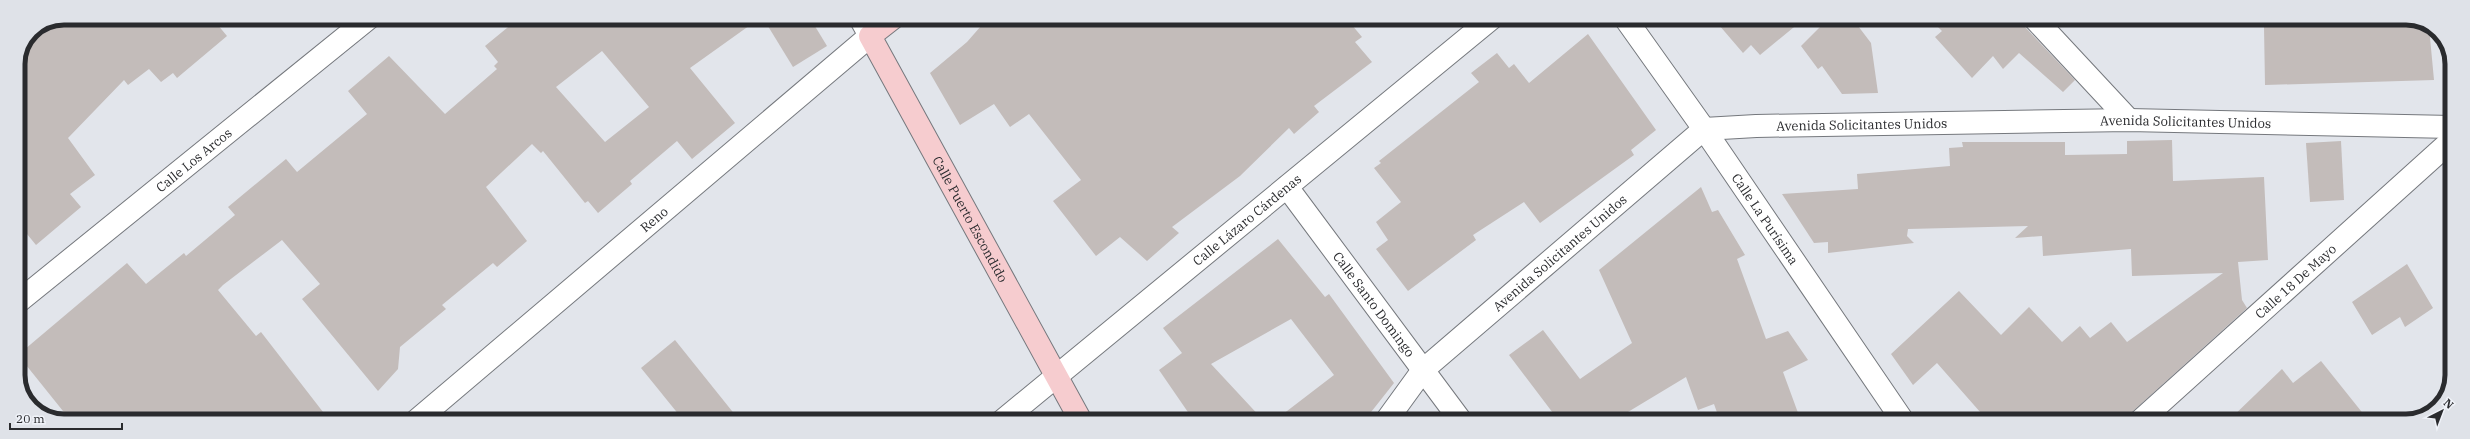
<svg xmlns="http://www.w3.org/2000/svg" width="2470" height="439" font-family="'IBM Plex Serif',serif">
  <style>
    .building { fill: #c3bcba; fill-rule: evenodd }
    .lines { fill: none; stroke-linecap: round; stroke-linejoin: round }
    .street-casing { stroke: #75787d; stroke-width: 24 }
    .secondary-casing { stroke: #75787d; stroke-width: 24 }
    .street { stroke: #fff; stroke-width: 22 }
    .secondary { stroke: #f6cccf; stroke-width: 22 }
    .labels { text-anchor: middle; stroke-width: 3.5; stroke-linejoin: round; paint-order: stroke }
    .street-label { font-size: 13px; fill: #2a2b2e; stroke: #eff2f8 }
    .rim { fill: none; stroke: #2a2b2e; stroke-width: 5 }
  </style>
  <rect width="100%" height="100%" fill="#e2e5eb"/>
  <g class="building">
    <path d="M 64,18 L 212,18 L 227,36 L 177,78 L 173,73 L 161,82 L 149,69 L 128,85 L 124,80 L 68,138 L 95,175 L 70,194 L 81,207 L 36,245 L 18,223 L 18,64 L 30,34 L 34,30 Z"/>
    <path d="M 519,18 L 760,18 L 690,68 L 735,123 L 692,159 L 677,141 L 630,181 L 632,184 L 598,213 L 588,201 L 585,203 L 543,151 L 541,153 L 532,144 L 486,187 L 527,241 L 497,267 L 493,263 L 442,305 L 446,309 L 400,347 L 398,369 L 378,391 L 302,299 L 320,284 L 282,240 L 223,285 L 218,290 L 256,336 L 261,332 L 330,421 L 71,421 L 18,355 L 127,263 L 146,284 L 184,253 L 186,256 L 235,215 L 228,207 L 286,159 L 297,172 L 367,114 L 348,91 L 389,56 L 445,114 L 497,69 L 494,66 L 498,62 L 485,46 ZM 602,51 L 649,107 L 605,142 L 556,87 Z"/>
    <path d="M 763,18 L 810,18 L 827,46 L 793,67 Z"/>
    <path d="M 988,18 L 1346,18 L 1362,37 L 1355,42 L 1372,62 L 1314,106 L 1319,112 L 1294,134 L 1289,128 L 1240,176 L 1172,227 L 1179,233 L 1147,261 L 1120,237 L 1096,256 L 1053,201 L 1081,180 L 1029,114 L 1010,127 L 994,104 L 960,125 L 930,73 L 967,42 Z"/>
    <path d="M 1713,18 L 1805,18 L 1760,55 L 1751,45 L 1743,53 Z"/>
    <path d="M 1829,18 L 1852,18 L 1871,43 L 1878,93 L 1842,94 L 1822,66 L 1818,69 L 1801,46 Z"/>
    <path d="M 1929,18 L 2022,18 L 2025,27 L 2075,80 L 2063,92 L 2019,53 L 2003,69 L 1993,56 L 1972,78 L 1935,37 L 1942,31 Z"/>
    <path d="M 2305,18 L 2392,18 L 2393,27 L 2422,23 L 2429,27 L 2434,80 L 2265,85 L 2264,27 L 2306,26 Z"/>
    <path d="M 1588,34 L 1656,130 L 1631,150 L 1634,155 L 1540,223 L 1524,202 L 1473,235 L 1476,240 L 1408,291 L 1376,249 L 1388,240 L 1376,222 L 1401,202 L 1374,168 L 1381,163 L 1379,161 L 1479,82 L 1471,73 L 1497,53 L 1509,68 L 1514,64 L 1529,83 Z"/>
    <path d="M 2172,140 L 2173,181 L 2264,177 L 2268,260 L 2238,262 L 2242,300 L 2247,308 L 2132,412 L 2128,421 L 1988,421 L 1937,363 L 1913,385 L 1891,354 L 1959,291 L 2001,335 L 2029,307 L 2062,342 L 2080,326 L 2090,338 L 2111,322 L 2127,342 L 2223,273 L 2132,276 L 2131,249 L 2043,256 L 2042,236 L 2015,238 L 2028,226 L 1908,229 L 1907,236 L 1914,243 L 1828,253 L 1828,242 L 1814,243 L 1782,194 L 1858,189 L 1857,174 L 1950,166 L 1949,148 L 1963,147 L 1962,142 L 2065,142 L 2065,155 L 2127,154 L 2127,141 Z"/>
    <path d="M 2341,141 L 2344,200 L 2310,202 L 2306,143 Z"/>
    <path d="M 1701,187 L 1712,212 L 1718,210 L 1745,255 L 1737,259 L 1766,339 L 1788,331 L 1808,360 L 1783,372 L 1801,421 L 1720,421 L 1714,404 L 1698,410 L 1686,377 L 1613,421 L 1559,421 L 1509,355 L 1543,330 L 1580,379 L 1632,343 L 1599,270 Z"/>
    <path d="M 1278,239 L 1325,297 L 1329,294 L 1394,383 L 1364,421 L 1274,421 L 1334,375 L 1291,319 L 1211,364 L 1264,421 L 1207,421 L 1202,412 L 1192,418 L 1159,370 L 1182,353 L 1163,328 Z"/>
    <path d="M 2407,264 L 2433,308 L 2405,327 L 2400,317 L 2372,335 L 2352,302 Z"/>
    <path d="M 675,340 L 740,421 L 684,421 L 641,368 Z"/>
    <path d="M 2321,361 L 2369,421 L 2228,421 L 2282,369 L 2293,383 Z"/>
  </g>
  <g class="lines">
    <defs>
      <g id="street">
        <path id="s1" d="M 1625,18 L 1704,129 L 1903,421"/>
        <path d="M 2034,18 L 2129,120"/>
        <path id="s2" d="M 1287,187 L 1461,421"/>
        <path id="s3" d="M 18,302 L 369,18"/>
        <path id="s4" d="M 416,421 L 870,36 L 860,18"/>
        <path id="s5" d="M 1002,421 L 1492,18"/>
        <path id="s6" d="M 1386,421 L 1423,370 L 1704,129 L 1756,126 L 2129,120 L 2452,127"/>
        <path id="s7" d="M 2140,421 L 2452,140"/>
      </g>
      <g id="secondary">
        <path id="s8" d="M 893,18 L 870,36 L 1081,421"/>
      </g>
    </defs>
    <use href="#street" class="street-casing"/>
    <use href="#secondary" class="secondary-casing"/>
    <use href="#street" class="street"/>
    <use href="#secondary" class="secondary"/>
  </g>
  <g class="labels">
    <g class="street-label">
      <text dy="5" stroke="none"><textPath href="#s6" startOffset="915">Avenida Solicitantes Unidos</textPath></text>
      <text dy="5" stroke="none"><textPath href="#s6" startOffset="591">Avenida Solicitantes Unidos</textPath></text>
      <text dy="5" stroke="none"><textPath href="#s3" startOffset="226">Calle Los Arcos</textPath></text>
      <text dy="5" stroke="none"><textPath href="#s4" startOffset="312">Reno</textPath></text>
      <text dy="5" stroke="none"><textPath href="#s1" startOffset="245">Calle La Purísima</textPath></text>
      <text dy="5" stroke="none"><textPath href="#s8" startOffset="238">Calle Puerto Escondido</textPath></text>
      <text dy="5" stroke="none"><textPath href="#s5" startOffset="317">Calle Lázaro Cárdenas</textPath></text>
      <text dy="5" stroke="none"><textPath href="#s6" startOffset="243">Avenida Solicitantes Unidos</textPath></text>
      <text dy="5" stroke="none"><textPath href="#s7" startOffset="209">Calle 18 De Mayo</textPath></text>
      <text dy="5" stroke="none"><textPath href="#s2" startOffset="146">Calle Santo Domingo</textPath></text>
    </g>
  </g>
  <path d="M0 0H2470V439H0ZM64 25H2406A39 39 0 0 1 2445 64V375A39 39 0 0 1 2406 414H64A39 39 0 0 1 25 375V64A39 39 0 0 1 64 25Z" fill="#dfe2e8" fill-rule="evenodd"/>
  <path class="rim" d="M64 25H2406A39 39 0 0 1 2445 64V375A39 39 0 0 1 2406 414H64A39 39 0 0 1 25 375V64A39 39 0 0 1 64 25Z"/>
  <g transform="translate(2442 411) rotate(42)" stroke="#eff2f8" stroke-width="3" paint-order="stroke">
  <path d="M0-3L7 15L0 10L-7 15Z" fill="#2a2b2e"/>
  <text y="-6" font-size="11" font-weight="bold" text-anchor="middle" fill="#2a2b2e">N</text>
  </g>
  <path d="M10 423v6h112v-6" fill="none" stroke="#2a2b2e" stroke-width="2"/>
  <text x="16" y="423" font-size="12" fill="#2a2b2e" stroke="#eff2f8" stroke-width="3" paint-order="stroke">20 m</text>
</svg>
